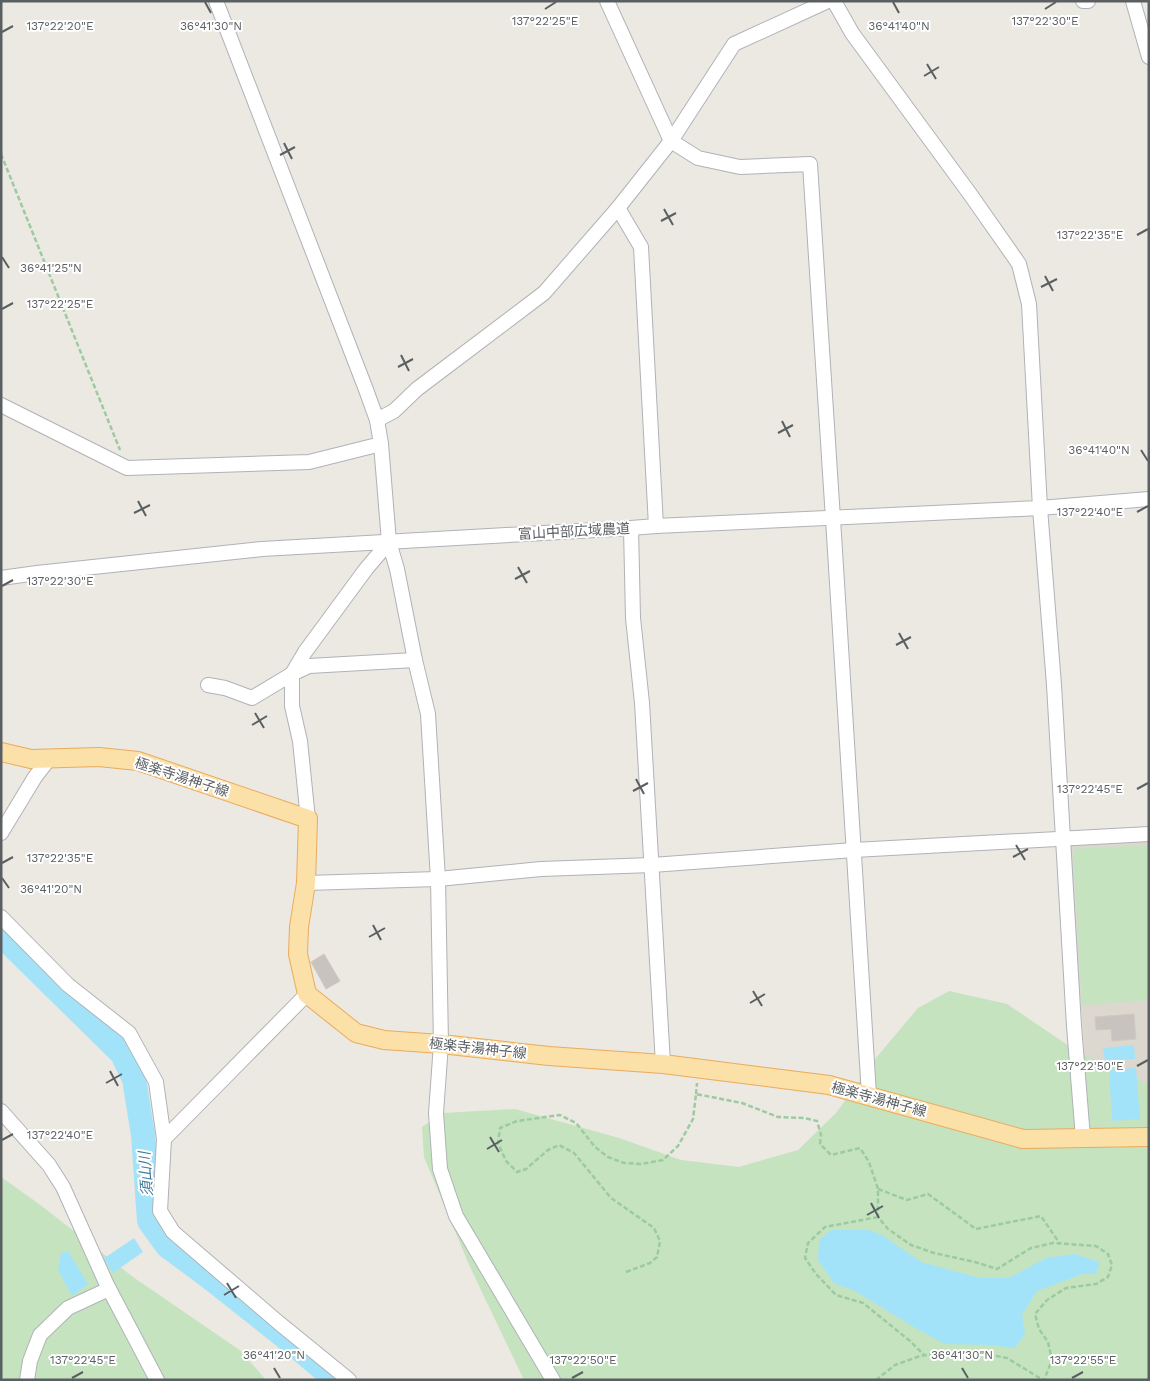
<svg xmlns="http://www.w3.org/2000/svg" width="1150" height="1381" font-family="'Work Sans','Noto Sans JP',sans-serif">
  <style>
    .education { fill: #dcd8d0 }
    .green { fill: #c5e3bf }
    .water { fill: #a3e3fa }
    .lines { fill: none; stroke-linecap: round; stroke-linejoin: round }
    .river { stroke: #a3e3fa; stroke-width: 24 }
    .building { fill: #c8c3bf; stroke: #d0c9c0 }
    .minor-casing { stroke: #afb3b7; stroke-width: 16 }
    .major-casing { stroke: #eaab5d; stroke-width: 20 }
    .path { stroke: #9dcba1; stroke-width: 2.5; stroke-dasharray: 5 2.5; stroke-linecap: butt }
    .minor { stroke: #fff; stroke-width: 14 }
    .major { stroke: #fbe0a8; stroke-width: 18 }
    .ticks { fill: none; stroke: #5a5f62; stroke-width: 2 }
    .labels { text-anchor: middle; stroke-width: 4; stroke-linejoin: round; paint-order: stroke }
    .street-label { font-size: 14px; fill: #5a5f62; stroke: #fff }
    .water-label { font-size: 15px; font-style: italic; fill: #3d7a9a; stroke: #fff }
    .ticks-label { font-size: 12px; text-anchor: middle; fill: #5a5f62; stroke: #fff; stroke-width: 4; stroke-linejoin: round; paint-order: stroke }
  </style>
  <rect width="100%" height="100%" fill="#ece8e2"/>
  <path class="education" d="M 1149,840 L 1149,1129 L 1090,1130 L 1069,845 Z"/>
  <g class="green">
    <path d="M 1149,845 L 1149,1000 L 1082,1005 L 1073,849 Z"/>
    <path d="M 949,991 L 1007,1004 L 1078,1052 L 1149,1084 L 1149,1380 L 524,1380 L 470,1267 L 424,1157 L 422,1127 L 443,1113 L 515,1109 L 619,1138 L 681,1160 L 739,1167 L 798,1150 L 836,1113 L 876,1058 L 918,1008 Z"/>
    <path d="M 1,1177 L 39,1204 L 133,1277 L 241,1351 L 266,1380 L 1,1380 Z"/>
  </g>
  <g class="water">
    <path d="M 1134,1045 L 1135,1059 L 1105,1061 L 1103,1048 Z"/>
    <path d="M 1136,1068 L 1140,1119 L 1112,1121 L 1109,1070 Z"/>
    <path d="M 831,1230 L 868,1230 L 882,1235 L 921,1262 L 980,1278 L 1009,1278 L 1046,1258 L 1074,1254 L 1100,1262 L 1096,1274 L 1085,1273 L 1037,1291 L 1022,1315 L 1025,1334 L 1015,1348 L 990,1345 L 945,1344 L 917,1329 L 855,1291 L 834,1283 L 818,1260 L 819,1240 Z"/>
    <path d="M 134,1238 L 143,1252 L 113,1273 L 103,1259 Z"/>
    <path d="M 68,1251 L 88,1284 L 72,1296 L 58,1270 L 61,1253 Z"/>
  </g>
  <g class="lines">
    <path class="river" d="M 1,935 L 122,1054 L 134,1079 L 143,1135 L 149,1221 L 167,1246 L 209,1277 L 281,1334 L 336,1380"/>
  </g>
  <g class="building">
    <path d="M 324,954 L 340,981 L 326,989 L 311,962 Z"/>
    <path d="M 1134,1014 L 1136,1039 L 1112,1041 L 1111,1029 L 1096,1030 L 1095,1017 Z"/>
  </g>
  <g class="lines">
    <defs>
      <g id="minor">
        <path d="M 216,1 L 365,387 L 377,420 L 381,444 L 389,542 L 397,569 L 415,660 L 428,714 L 438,879 L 441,1044 L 436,1113 L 440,1169 L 456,1216 L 553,1380"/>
        <path d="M 607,1 L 671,141 L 698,158 L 740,167 L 810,164 L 833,519 L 869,1095"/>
        <path d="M 834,1 L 852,33 L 970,194 L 1019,264 L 1029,304 L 1040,508 L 1054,685 L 1074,1026 L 1083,1138"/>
        <path d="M 1083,1 L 1088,1"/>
        <path d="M 1133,1 L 1149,57"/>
        <path d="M 618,208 L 641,247 L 656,526"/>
        <path d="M 1,405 L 127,468 L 309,462 L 381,444"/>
        <path d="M 377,420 L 394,411 L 417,389 L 544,293 L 618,208 L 671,141 L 734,44 L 828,1"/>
        <path d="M 631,528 L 633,618 L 642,703 L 663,1064"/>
        <path d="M 1,578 L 37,573 L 262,549 L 631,528 L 656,526 L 1040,508 L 1149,499"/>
        <path d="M 208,685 L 225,688 L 252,698 L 292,674 L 309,666 L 415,660"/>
        <path d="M 308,819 L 300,741 L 292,706 L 292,674 L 305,652 L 366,569 L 389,542"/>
        <path d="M 1,833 L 35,777 L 49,759"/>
        <path d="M 306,883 L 438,879 L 541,869 L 652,865 L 854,850 L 1149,834"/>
        <path d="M 1,917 L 68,985 L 129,1033 L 156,1082 L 164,1139 L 160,1211 L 173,1232 L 279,1323 L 349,1380"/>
        <path d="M 1,1111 L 49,1165 L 63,1187 L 107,1285 L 157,1380"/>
        <path d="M 164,1139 L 307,994"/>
        <path d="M 27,1380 L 30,1361 L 40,1335 L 68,1308 L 109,1289"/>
      </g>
      <path id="major" d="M 1,752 L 31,759 L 99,757 L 138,761 L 308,819 L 306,883 L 299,927 L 298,954 L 307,994 L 356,1033 L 384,1040 L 441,1044 L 549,1056 L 663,1064 L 829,1085 L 1023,1139 L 1149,1137"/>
    </defs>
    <use href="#minor" class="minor-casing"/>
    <use href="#major" class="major-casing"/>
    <g class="path">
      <path d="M 1,154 L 120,450"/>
      <path d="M 696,1094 L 697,1083"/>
      <path d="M 878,1189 L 907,1200 L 928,1194 L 976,1229 L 1041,1216 L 1060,1244"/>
      <path d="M 878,1217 L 825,1227 L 808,1243 L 805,1258 L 816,1274 L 836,1295 L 863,1303 L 910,1341 L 924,1355"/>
      <path d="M 626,1272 L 650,1263 L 657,1257 L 660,1241 L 654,1228 L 611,1198 L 574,1153 L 559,1145 L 548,1150 L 526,1169 L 517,1172 L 506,1161 L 498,1143 L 500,1128 L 517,1121 L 560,1115 L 576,1123 L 595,1147 L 608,1157 L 624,1163 L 641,1164 L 663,1160 L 678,1146 L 693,1119 L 696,1094 L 742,1103 L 778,1117 L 804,1118 L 817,1121 L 821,1135 L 820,1144 L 831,1155 L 860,1148 L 869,1162 L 878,1189 L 878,1217 L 888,1229 L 911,1245 L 934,1253 L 975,1262 L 997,1269 L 1031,1248 L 1053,1243 L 1096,1246 L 1108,1254 L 1112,1265 L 1108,1277 L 1096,1284 L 1066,1288 L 1047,1300 L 1035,1314 L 1039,1329 L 1048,1342 L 1052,1360 L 1044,1380"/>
      <path d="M 876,1380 L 895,1365 L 920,1356 L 965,1350 L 1007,1358 L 1043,1380"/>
    </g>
    <use href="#minor" class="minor"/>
    <use href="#major" class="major"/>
  </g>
  <path class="ticks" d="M 205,2 L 211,13M 893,2 L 899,13M 545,9 L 556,2M 1045,9 L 1056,2M 2,32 L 13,26M 927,64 L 936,79M 924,76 L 939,67M 284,143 L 292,159M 280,155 L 295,147M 664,209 L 673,225M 661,221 L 676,213M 1137,235 L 1148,229M 2,257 L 9,268M 1045,276 L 1053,291M 1041,287 L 1057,279M 2,309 L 13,303M 401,355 L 409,371M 398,367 L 413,359M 782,421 L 790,437M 778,433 L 793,425M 1141,450 L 1148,461M 138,501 L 146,516M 1137,512 L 1148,506M 134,513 L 150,505M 518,567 L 527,583M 515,579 L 530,571M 2,586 L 13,580M 899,633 L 908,649M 896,645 L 911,637M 255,713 L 264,728M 252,725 L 267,716M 636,779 L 644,794M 1137,789 L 1148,783M 633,791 L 648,783M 1016,845 L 1025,860M 1013,857 L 1028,849M 2,863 L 13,857M 2,878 L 9,888M 373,925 L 381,940M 369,937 L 385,928M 753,991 L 762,1006M 750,1003 L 765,994M 1137,1066 L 1148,1060M 110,1071 L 118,1086M 106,1083 L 122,1074M 490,1137 L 499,1152M 2,1140 L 13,1134M 487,1149 L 502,1140M 871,1203 L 879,1218M 867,1215 L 883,1206M 227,1283 L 236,1298M 224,1295 L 239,1286M 274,1368 L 280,1378M 962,1368 L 968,1378M 72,1378 L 83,1372M 572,1378 L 583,1372M 1072,1378 L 1083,1372"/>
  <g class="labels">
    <g class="street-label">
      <text transform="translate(574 531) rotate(-3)" y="5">富山中部広域農道</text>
      <text transform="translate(182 777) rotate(18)" y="5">極楽寺湯神子線</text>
      <text transform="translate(478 1048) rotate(6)" y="5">極楽寺湯神子線</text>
      <text transform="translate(879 1099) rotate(15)" y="5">極楽寺湯神子線</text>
    </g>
    <g class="water-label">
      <text transform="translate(146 1174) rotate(-94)" y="5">須山川</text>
    </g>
  </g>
  <g class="ticks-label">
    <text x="545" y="25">137°22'25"E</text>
    <text x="1045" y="25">137°22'30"E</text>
    <text x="211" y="30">36°41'30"N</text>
    <text x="899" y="30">36°41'40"N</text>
    <text x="60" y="30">137°22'20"E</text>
    <text x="1090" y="239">137°22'35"E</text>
    <text x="51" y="272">36°41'25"N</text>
    <text x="60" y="308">137°22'25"E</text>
    <text x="1099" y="454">36°41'40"N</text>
    <text x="1090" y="516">137°22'40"E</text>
    <text x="60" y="585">137°22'30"E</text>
    <text x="1090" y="793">137°22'45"E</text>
    <text x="60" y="862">137°22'35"E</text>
    <text x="51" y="893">36°41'20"N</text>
    <text x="1090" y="1070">137°22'50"E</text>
    <text x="60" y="1139">137°22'40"E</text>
    <text x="274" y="1359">36°41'20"N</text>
    <text x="962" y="1359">36°41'30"N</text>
    <text x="83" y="1364">137°22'45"E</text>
    <text x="583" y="1364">137°22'50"E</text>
    <text x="1083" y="1364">137°22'55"E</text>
  </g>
  <rect width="1150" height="1381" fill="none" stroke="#5a5f62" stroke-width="5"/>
</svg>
